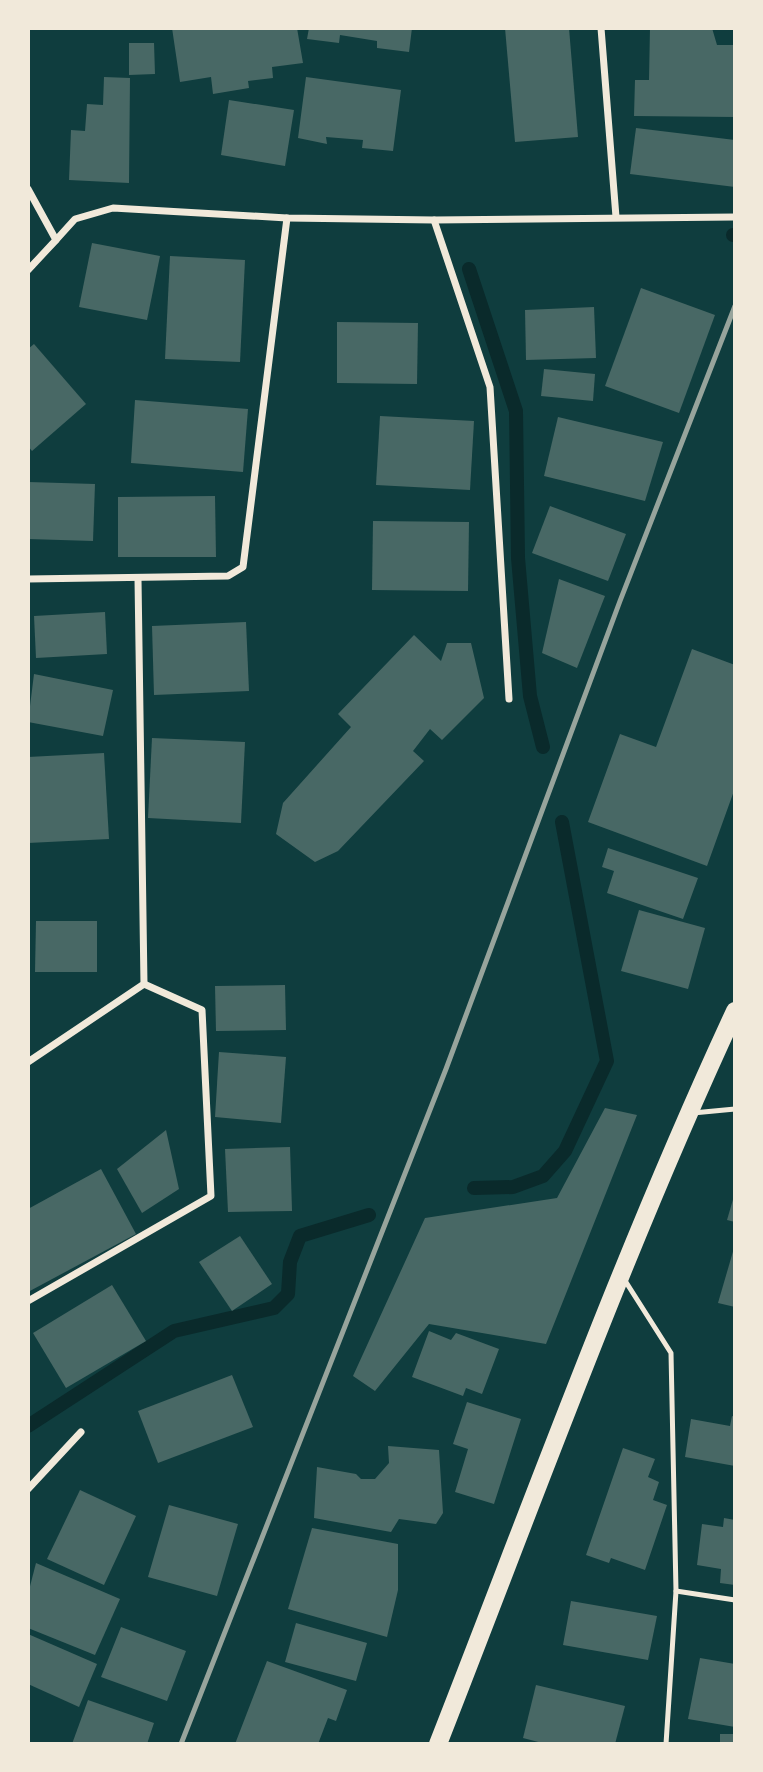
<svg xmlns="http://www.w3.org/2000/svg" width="763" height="1772" font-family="Ubuntu,sans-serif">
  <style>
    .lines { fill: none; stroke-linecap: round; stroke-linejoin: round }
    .stream { stroke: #0a2a2b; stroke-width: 14 }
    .building { fill: #486865 }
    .service { stroke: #f1e9da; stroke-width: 5 }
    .minor { stroke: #f1e9da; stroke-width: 7 }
    .primary { stroke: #f1e9da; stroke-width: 18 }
    .rail { stroke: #97a49c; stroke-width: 5 }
  </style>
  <rect width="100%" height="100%" fill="#0f3d3e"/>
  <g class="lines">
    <g class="stream">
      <path d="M 733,235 L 735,235"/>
      <path d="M 469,269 L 516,411 L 518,558 L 530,696 L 543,747"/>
      <path d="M 474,1188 L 513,1187 L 543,1176 L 565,1151 L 607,1061 L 562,822"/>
      <path d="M 28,1426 L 174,1331 L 274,1308 L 288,1294 L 290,1262 L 300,1236 L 369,1215"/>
    </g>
  </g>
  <g class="building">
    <path d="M 172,28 L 297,28 L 303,63 L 272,67 L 273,78 L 248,81 L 249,88 L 213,94 L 211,77 L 180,82 Z"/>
    <path d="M 309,28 L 412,28 L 409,52 L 377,48 L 377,41 L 340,35 L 339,43 L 307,39 Z"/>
    <path d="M 505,28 L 569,28 L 578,137 L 515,142 Z"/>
    <path d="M 650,28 L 712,28 L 717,45 L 735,45 L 735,117 L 634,116 L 635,80 L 649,80 Z"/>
    <path d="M 129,43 L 154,43 L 155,74 L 129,75 Z"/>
    <path d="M 104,77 L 130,78 L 129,183 L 69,180 L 71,130 L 85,131 L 87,104 L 103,105 Z"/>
    <path d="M 306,77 L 401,90 L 393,151 L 362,148 L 363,140 L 326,137 L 327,144 L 298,138 Z"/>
    <path d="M 229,100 L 294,110 L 285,166 L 221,155 Z"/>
    <path d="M 636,128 L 735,140 L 735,187 L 630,174 Z"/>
    <path d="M 92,243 L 160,256 L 147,320 L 79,307 Z"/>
    <path d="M 170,256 L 245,260 L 240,362 L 165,359 Z"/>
    <path d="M 641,288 L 715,315 L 679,413 L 605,386 Z"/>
    <path d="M 594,307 L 596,358 L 526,360 L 525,310 Z"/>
    <path d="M 337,322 L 418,323 L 417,384 L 337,383 Z"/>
    <path d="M 34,344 L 86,404 L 32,451 L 28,446 L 28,349 Z"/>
    <path d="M 544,369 L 595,374 L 593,401 L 541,396 Z"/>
    <path d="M 135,400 L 248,409 L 243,472 L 131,463 Z"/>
    <path d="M 380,416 L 474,421 L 470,490 L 376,485 Z"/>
    <path d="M 558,417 L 663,442 L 645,501 L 544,476 Z"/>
    <path d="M 28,482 L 95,484 L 93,541 L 28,539 Z"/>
    <path d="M 215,496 L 216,557 L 118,557 L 118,497 Z"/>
    <path d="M 550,506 L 626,534 L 608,581 L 532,553 Z"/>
    <path d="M 373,521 L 469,522 L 468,591 L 372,590 Z"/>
    <path d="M 559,579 L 605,596 L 577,668 L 542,653 Z"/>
    <path d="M 105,612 L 107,654 L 36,658 L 34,616 Z"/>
    <path d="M 246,622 L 249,691 L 154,695 L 152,626 Z"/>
    <path d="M 414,635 L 441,661 L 447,643 L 471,643 L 484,698 L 442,740 L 430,729 L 413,751 L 424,761 L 338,851 L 315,862 L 276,834 L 283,803 L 351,727 L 338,714 Z"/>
    <path d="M 692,649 L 735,665 L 735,788 L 707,866 L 588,822 L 620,734 L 656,747 Z"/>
    <path d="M 34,674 L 113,690 L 103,736 L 28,722 Z"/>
    <path d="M 152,738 L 245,742 L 241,823 L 148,818 Z"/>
    <path d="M 104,753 L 109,839 L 28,843 L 28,757 Z"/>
    <path d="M 608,848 L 698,878 L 683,919 L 607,893 L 614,871 L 602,867 Z"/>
    <path d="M 639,910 L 705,928 L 688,989 L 621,971 Z"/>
    <path d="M 36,921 L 97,921 L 97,972 L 35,972 Z"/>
    <path d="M 285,985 L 286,1030 L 216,1031 L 215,986 Z"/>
    <path d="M 219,1052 L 286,1057 L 281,1123 L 215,1117 Z"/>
    <path d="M 605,1108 L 637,1115 L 546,1344 L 429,1324 L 375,1391 L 353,1376 L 425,1218 L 557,1198 Z"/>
    <path d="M 166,1130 L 179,1189 L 142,1213 L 117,1169 Z"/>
    <path d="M 290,1147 L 292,1211 L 228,1212 L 225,1149 Z"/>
    <path d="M 101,1169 L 136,1234 L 28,1292 L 28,1209 Z"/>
    <path d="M 734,1196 L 735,1196 L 735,1222 L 727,1220 Z"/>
    <path d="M 240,1236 L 272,1284 L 232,1311 L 199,1262 Z"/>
    <path d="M 734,1248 L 735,1248 L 735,1307 L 718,1303 Z"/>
    <path d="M 112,1285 L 146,1341 L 66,1388 L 33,1333 Z"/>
    <path d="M 429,1331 L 451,1340 L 456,1333 L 499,1349 L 482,1394 L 466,1388 L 463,1396 L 412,1377 Z"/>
    <path d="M 232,1375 L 253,1427 L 158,1463 L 138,1411 Z"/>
    <path d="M 467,1402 L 521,1419 L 494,1504 L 455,1492 L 468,1449 L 453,1444 Z"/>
    <path d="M 732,1416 L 735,1417 L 735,1466 L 685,1457 L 691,1419 L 730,1426 Z"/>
    <path d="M 388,1446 L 439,1450 L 443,1513 L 436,1524 L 399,1519 L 391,1532 L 314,1518 L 317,1467 L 356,1474 L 361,1479 L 375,1479 L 389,1463 Z"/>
    <path d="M 623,1448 L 655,1459 L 648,1477 L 659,1482 L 653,1500 L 667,1505 L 645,1570 L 611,1558 L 609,1563 L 586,1555 Z"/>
    <path d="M 80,1490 L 136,1516 L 104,1585 L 47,1559 Z"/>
    <path d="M 169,1505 L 238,1524 L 217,1596 L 148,1577 Z"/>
    <path d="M 724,1518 L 735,1520 L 735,1585 L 720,1583 L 721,1569 L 697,1565 L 702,1524 L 723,1527 Z"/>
    <path d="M 312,1528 L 398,1544 L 398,1590 L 387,1637 L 288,1609 Z"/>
    <path d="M 36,1563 L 120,1599 L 95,1655 L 28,1628 L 28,1594 Z"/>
    <path d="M 571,1601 L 657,1616 L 648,1660 L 563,1645 Z"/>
    <path d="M 296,1623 L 367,1643 L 356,1681 L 285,1662 Z"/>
    <path d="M 121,1627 L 186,1651 L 167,1701 L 101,1677 Z"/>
    <path d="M 28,1634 L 97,1664 L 79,1707 L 28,1684 Z"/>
    <path d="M 700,1658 L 735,1664 L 735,1727 L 688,1719 Z"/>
    <path d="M 267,1661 L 347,1690 L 336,1721 L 328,1718 L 318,1744 L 235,1744 Z"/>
    <path d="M 536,1685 L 625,1706 L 615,1744 L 546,1744 L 523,1738 Z"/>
    <path d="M 88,1700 L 154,1723 L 147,1744 L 72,1744 Z"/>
    <rect x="720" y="1734" width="15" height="10"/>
  </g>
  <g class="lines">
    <g class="service">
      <path d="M 693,1113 L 735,1109"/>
      <path d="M 624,1279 L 671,1353 L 676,1591 L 666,1744"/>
      <path d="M 676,1591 L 735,1600"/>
    </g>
    <g class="minor">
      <path d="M 601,28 L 616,217"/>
      <path d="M 28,189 L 56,240 L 28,270"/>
      <path d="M 434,220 L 490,387 L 509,699"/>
      <path d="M 56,240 L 75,219 L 113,208 L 287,218 L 434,220 L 735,217"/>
      <path d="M 28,579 L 228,576 L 243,567 L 287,218"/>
      <path d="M 28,1062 L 144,984 L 138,579"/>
      <path d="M 28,1301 L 211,1196 L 202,1010 L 144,984"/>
      <path d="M 28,1489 L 81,1432"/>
    </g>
    <path class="primary" d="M 438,1744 C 534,1499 624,1250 735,1011"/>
    <path class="rail" d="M 181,1744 L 446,1069 L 620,601 L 735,306"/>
  </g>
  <rect width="763" height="1772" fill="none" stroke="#f1e9da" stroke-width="60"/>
</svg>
